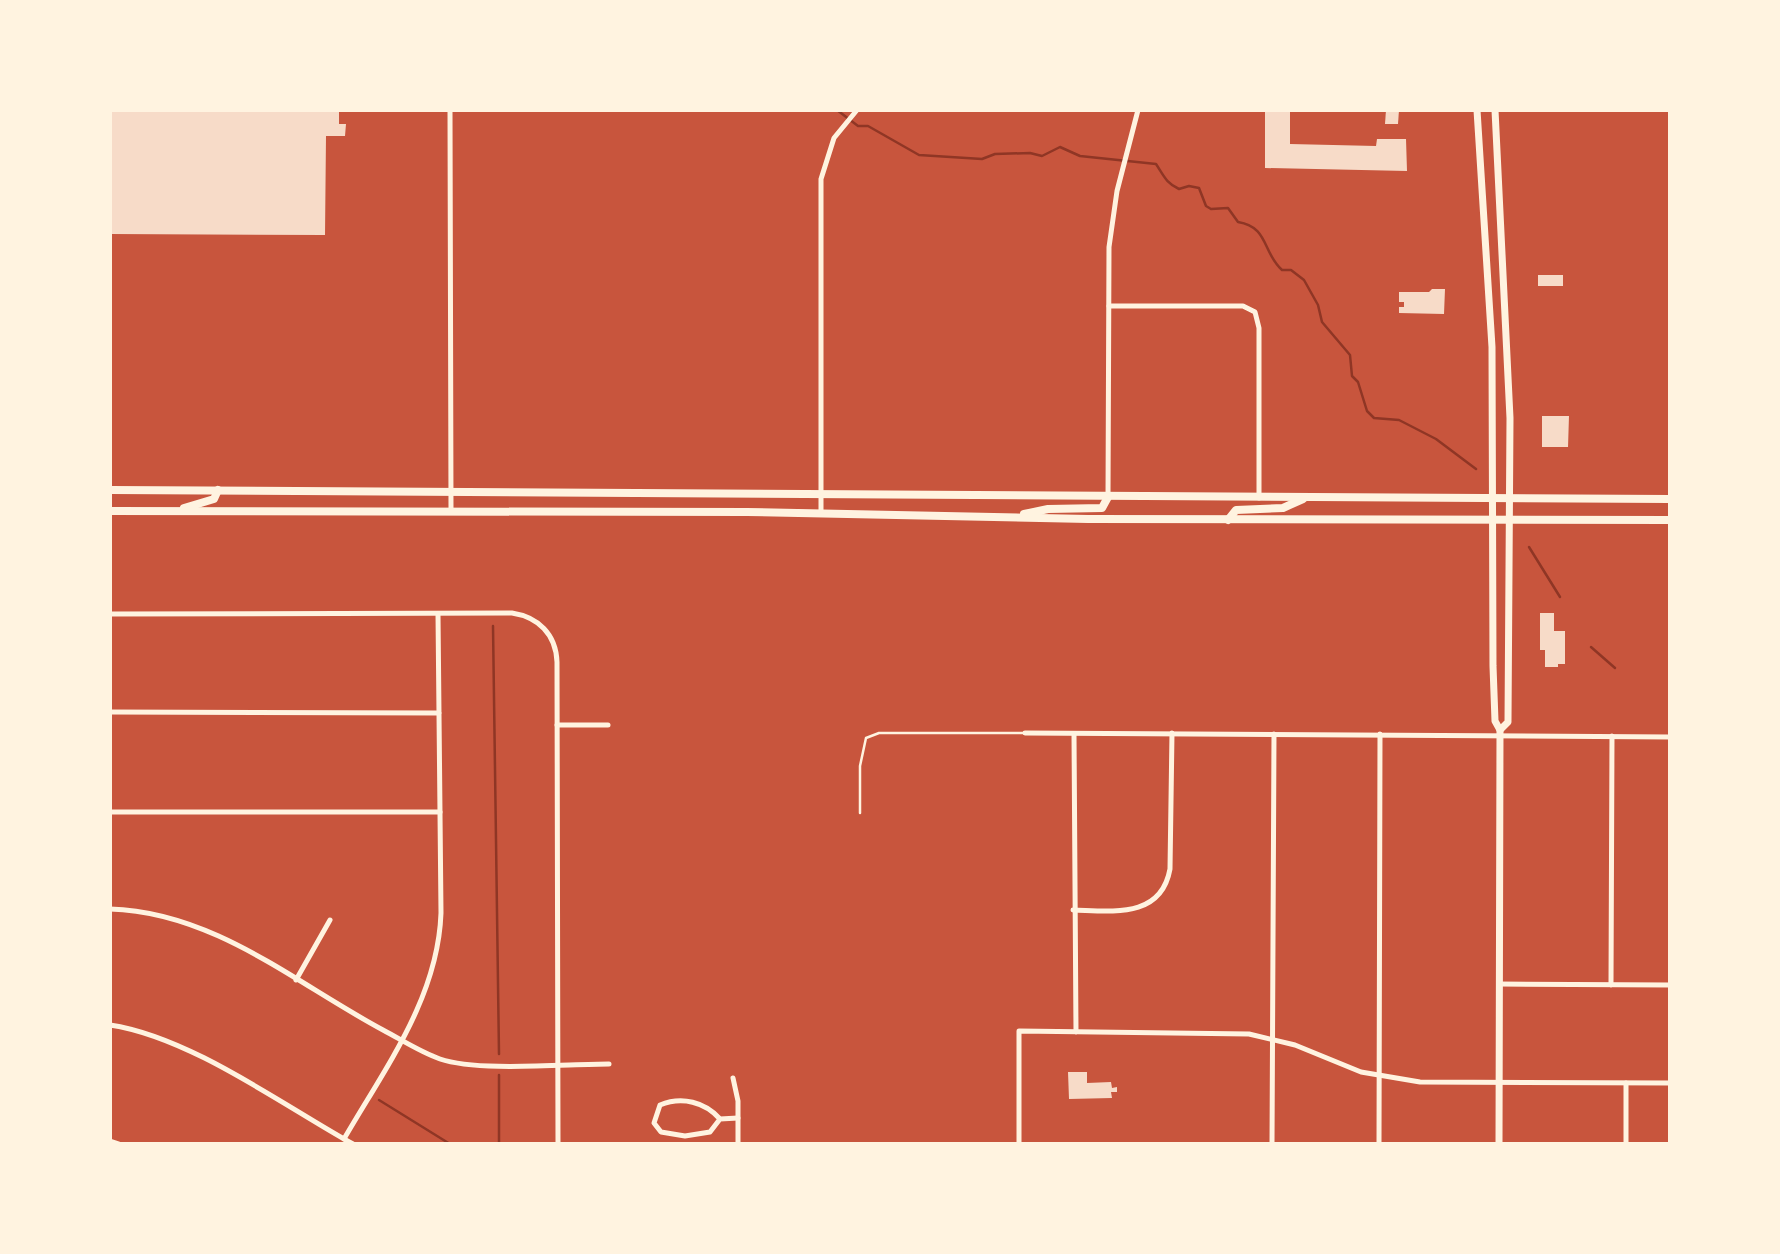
<svg xmlns="http://www.w3.org/2000/svg" width="1780" height="1254" font-family="'Zilla Slab',serif">
  <style>
    .lines { fill: none; stroke-linecap: round; stroke-linejoin: round }
    .stream { stroke: #8f3625; stroke-width: 2.5 }
    .building { fill: #f7dbc8 }
    .service { stroke: #fff3e0; stroke-width: 2.5 }
    .minor { stroke: #fff3e0; stroke-width: 5 }
    .secondary { stroke: #fff3e0; stroke-width: 7 }
    .primary { stroke: #fff3e0; stroke-width: 8 }
  </style>
  <rect width="100%" height="100%" fill="#c8553d"/>
  <g class="lines">
    <g class="stream">
      <path d="M 837,110 L 858,126 L 868,126 L 919,155 L 982,159 L 995,154 L 1030,153 L 1042,156 L 1060,147 L 1080,156 L 1156,164 C 1164,176 1166,183 1179,189 L 1189,186 L 1199,188 L 1206,206 L 1211,209 L 1228,208 L 1238,222 C 1269,227 1262,252 1282,270 L 1291,270 L 1304,280 L 1318,305 L 1322,322 L 1350,355 L 1352,376 L 1358,382 L 1367,411 L 1374,418 L 1399,420 L 1436,439 L 1476,469"/>
      <path d="M 1529,547 L 1560,597"/>
      <path d="M 493,626 L 499,1054"/>
      <path d="M 1591,647 L 1615,668"/>
      <path d="M 379,1100 L 450,1144"/>
      <path d="M 499,1144 L 499,1075"/>
    </g>
  </g>
  <g class="building">
    <path d="M 110,110 L 339,110 L 339,124 L 346,124 L 345,136 L 326,136 L 325,235 L 110,234 Z"/>
    <path d="M 1265,110 L 1290,110 L 1290,144 L 1376,146 L 1377,139 L 1406,139 L 1407,171 L 1265,168 Z"/>
    <path d="M 1386,110 L 1399,110 L 1398,124 L 1385,124 Z"/>
    <rect x="1538" y="275" width="25" height="11"/>
    <path d="M 1432,289 L 1445,289 L 1444,314 L 1399,313 L 1399,307 L 1404,307 L 1404,302 L 1399,302 L 1399,292 L 1429,292 Z"/>
    <path d="M 1542,416 L 1569,416 L 1568,447 L 1542,447 Z"/>
    <path d="M 1540,613 L 1554,613 L 1554,631 L 1565,631 L 1565,664 L 1558,664 L 1558,667 L 1545,667 L 1545,650 L 1540,650 Z"/>
    <path d="M 1068,1072 L 1087,1072 L 1087,1083 L 1111,1082 L 1112,1088 L 1117,1087 L 1117,1092 L 1111,1092 L 1112,1098 L 1069,1099 Z"/>
  </g>
  <g class="lines">
    <path class="service" d="M 860,813 L 860,766 L 866,738 L 879,733 L 1025,733"/>
    <g class="minor">
      <path d="M 450,110 L 451,511"/>
      <path d="M 1109,306 L 1243,306 L 1255,312 L 1259,328 L 1259,498"/>
      <path d="M 1108,497 L 1109,247 L 1117,191 L 1138,110"/>
      <path d="M 821,514 L 821,179 L 834,138 L 857,110"/>
      <path d="M 110,614 L 512,613 C 538,617 556,634 557,662 L 558,1144"/>
      <path d="M 110,712 L 439,713"/>
      <path d="M 557,725 L 608,725"/>
      <path d="M 1025,733 L 1670,737"/>
      <path d="M 1074,734 L 1076,1032"/>
      <path d="M 110,812 L 440,812"/>
      <path d="M 110,909 C 214,912 295,983 383,1030 C 402,1040 420,1052 440,1059 C 478,1072 565,1064 609,1064"/>
      <path d="M 1073,910 C 1112,911 1161,919 1170,869 L 1172,733"/>
      <path d="M 296,980 L 330,920"/>
      <path d="M 1499,984 L 1670,985"/>
      <path d="M 1611,985 L 1612,736"/>
      <path d="M 110,1025 C 190,1037 281,1104 353,1144"/>
      <path d="M 733,1078 L 738,1101 L 738,1144"/>
      <path d="M 720,1119 L 710,1132 L 685,1136 L 661,1132 L 654,1123 L 660,1105 C 682,1096 705,1102 720,1119 L 738,1118"/>
      <path d="M 344,1139 C 385,1068 438,998 441,913 L 438,614"/>
      <path d="M 110,1141 L 119,1144"/>
      <path d="M 1019,1144 L 1019,1031 L 1249,1034 L 1295,1045 L 1361,1072 L 1420,1082 L 1670,1083"/>
      <path d="M 1272,1144 L 1274,734"/>
      <path d="M 1379,1144 L 1380,734"/>
      <path d="M 1626,1144 L 1626,1083"/>
    </g>
    <g class="secondary">
      <path d="M 1477,110 L 1492,347 L 1493,666 L 1495,721 L 1500,730 L 1499,1144"/>
      <path d="M 1495,110 L 1510,418 L 1508,722 L 1500,730"/>
    </g>
    <g class="primary">
      <path d="M 110,490 C 630,491 1150,498 1670,499"/>
      <path d="M 184,508 L 214,499 L 218,490"/>
      <path d="M 110,511 L 747,512 L 1088,519 L 1670,520"/>
      <path d="M 1024,514 L 1048,509 L 1102,508 L 1108,497"/>
      <path d="M 1228,520 L 1236,510 L 1283,508 L 1303,499"/>
    </g>
  </g>
  <rect width="1780" height="1254" fill="none" stroke="#fff3e0" stroke-width="224"/>
</svg>
